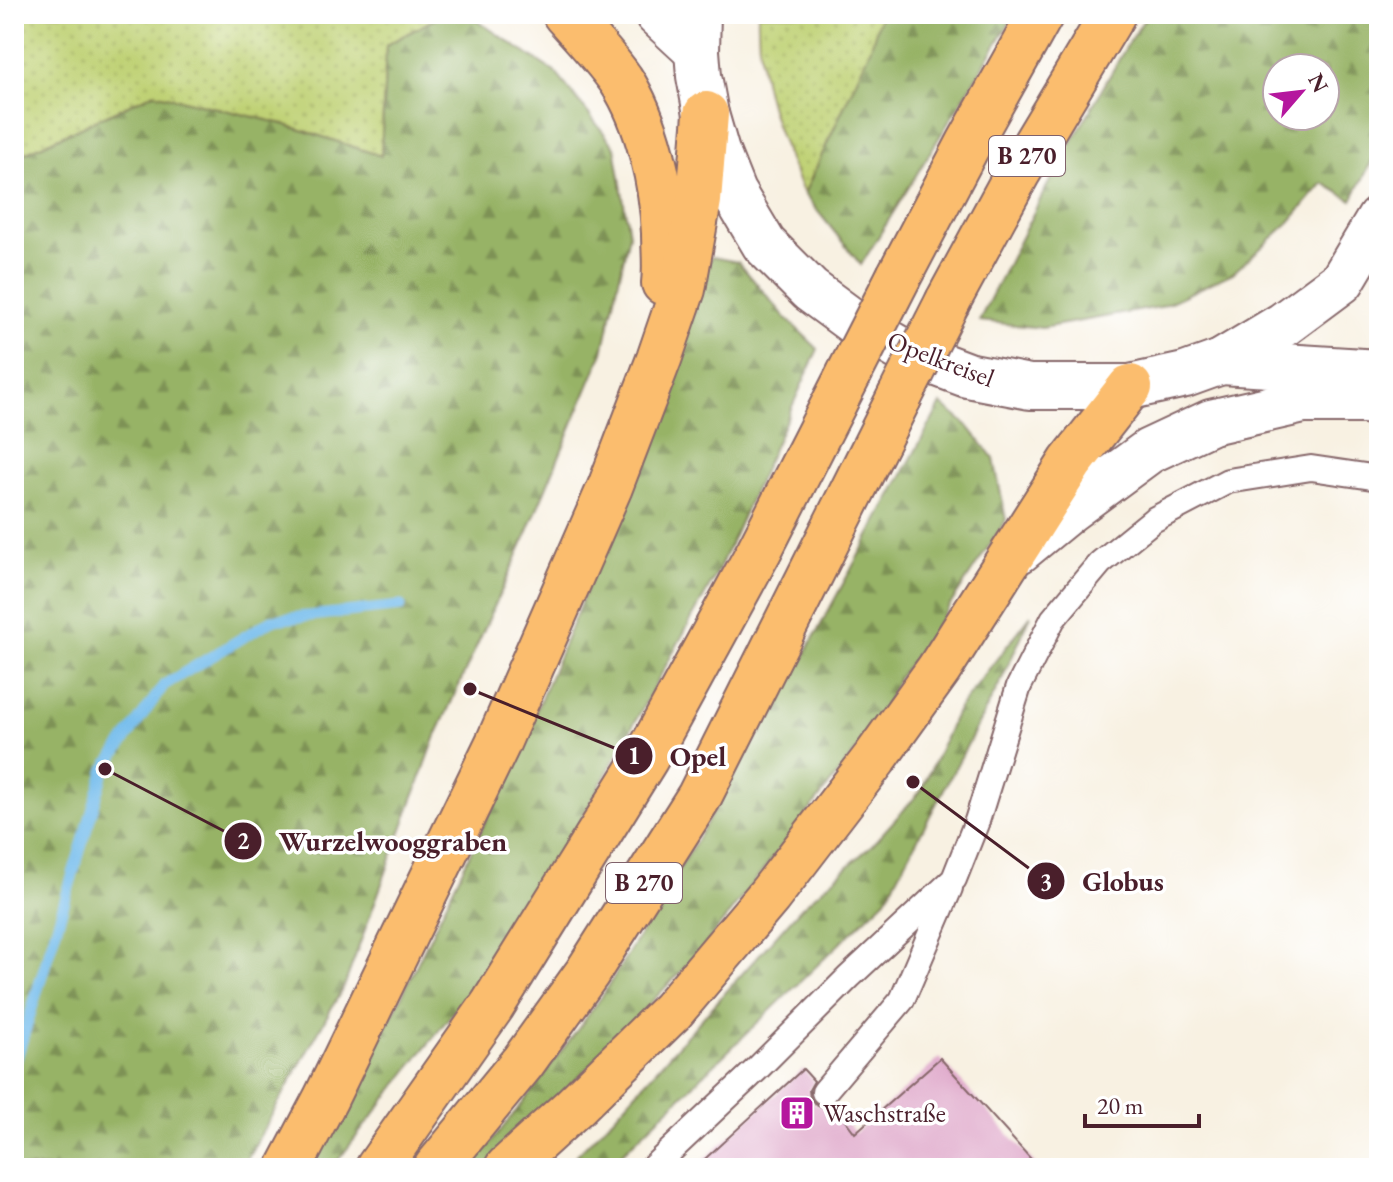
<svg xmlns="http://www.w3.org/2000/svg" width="1393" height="1182" font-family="'EB Garamond',serif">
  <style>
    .grass { fill: url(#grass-dots); stroke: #847850; stroke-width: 2 }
    .forest { fill: url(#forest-firs); stroke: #706948; stroke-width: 2; fill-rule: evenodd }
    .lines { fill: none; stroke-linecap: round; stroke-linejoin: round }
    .stream { stroke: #73bcec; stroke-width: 11 }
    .building { fill: #e1adcd }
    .service-casing { stroke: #87686b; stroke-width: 28 }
    .minor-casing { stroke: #87686b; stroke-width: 48 }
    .tertiary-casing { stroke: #87686b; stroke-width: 48 }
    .trunk-casing { stroke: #87686b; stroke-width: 48 }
    .service { stroke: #fff; stroke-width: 24 }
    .minor { stroke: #fff; stroke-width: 44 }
    .tertiary { stroke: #fff; stroke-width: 44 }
    .trunk { stroke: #fbbd6e; stroke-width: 44 }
    .trunk-bridge-casing { stroke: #87686b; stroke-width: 48; stroke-linecap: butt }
    .trunk-bridge { stroke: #fbbd6e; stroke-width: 44 }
    .labels { text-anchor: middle; stroke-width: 7; stroke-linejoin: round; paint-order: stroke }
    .shield { fill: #fff; stroke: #80626b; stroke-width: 2 }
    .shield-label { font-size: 24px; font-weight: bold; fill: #4a1f2b }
    .street-label { font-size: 26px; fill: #4a1f2b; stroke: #fff }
    .poi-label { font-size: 26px; fill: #4a1f2b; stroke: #fff; text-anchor: start }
    .leader { fill: none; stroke: #4a1f2b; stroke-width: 3 }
    .callout-dot { fill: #4a1f2b; stroke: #fff; stroke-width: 3 }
    .mark-label { font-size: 24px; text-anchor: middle; font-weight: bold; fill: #fff }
    .callout-label { font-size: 28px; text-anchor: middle; font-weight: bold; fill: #4a1f2b; stroke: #fff; stroke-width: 7; stroke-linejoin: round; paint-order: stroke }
  </style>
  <defs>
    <pattern id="grass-dots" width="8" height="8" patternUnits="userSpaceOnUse" patternTransform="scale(2)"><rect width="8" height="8" fill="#bfd174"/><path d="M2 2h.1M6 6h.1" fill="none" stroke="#a6b365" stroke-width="1.8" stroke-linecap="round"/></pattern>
    <pattern id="forest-firs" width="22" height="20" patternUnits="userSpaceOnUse" patternTransform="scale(2)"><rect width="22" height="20" fill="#97b366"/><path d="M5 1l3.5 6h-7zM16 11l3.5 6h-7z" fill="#7d9154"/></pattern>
  </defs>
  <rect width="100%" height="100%" fill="#fff"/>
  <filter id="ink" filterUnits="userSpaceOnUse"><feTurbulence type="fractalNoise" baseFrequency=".0125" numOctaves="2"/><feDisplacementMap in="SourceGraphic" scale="16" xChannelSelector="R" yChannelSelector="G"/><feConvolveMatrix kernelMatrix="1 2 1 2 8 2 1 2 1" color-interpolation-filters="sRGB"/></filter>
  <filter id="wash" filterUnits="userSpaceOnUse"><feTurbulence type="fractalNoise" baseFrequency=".006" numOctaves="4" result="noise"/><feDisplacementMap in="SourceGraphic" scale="32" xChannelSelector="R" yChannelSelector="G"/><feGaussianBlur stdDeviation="1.8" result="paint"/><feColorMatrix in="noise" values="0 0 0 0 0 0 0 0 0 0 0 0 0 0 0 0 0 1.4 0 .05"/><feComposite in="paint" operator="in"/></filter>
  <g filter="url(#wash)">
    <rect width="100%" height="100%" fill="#f8f1e2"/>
    <g class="grass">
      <path d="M 14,14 L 444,14 L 386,45 L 381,156 L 283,124 L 154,93 L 14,158 Z"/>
      <path d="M 758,14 L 881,14 L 871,49 L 804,194 C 778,137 756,78 758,14 Z"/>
    </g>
    <g class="forest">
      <path d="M 444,14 L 467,14 L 556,73 L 615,147 L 629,234 L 603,352 L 523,543 L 436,736 L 345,984 L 242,1168 L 14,1168 L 14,158 L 154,93 L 283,124 L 381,156 L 386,45 Z"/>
      <path d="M 881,14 L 1015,14 L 861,265 L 804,194 L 870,50 Z"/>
      <path d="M 1148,14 L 1379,14 L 1379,147 L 1352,200 L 1323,183 L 1290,222 L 1233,273 L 1160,307 L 1042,328 L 979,321 L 1046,188 L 1130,40 ZM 1325,68 L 1325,116 L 1277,116 L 1277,68 Z"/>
      <path d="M 711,257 L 738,262 L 785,317 L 818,349 L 718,571 L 544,887 L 457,1007 L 332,1168 L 309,1168 L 396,1008 L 520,749 L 637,469 Z"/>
      <path d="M 941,404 L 967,425 L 994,459 L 1006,520 L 925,643 L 898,678 L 876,725 L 697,955 L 532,1125 L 484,1168 L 471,1168 L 539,1082 L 603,995 L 701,833 L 794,674 Z"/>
      <path d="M 1031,615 L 1002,679 L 886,899 L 607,1168 L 564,1168 L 614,1117 L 801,908 L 872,845 L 921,791 L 958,709 Z"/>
    </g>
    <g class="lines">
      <path class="stream" d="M 14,1067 L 105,769 L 164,685 L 272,620 L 401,606"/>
    </g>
    <g id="blocks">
      <path class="building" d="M 940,1058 L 1039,1168 L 695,1168 L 803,1069 L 814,1081 L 809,1090 L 810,1098 L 814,1103 L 822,1107 L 833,1104 L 855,1133 Z"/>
    </g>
  </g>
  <g filter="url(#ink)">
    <use href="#blocks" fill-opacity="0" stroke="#87686b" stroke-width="2"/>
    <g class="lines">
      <defs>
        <g id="service">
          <path d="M 824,1092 L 902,1000 L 950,888"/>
          <path d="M 652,1168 L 756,1070 L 849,977 L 954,879 L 977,821 L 1019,686 L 1053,619 L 1100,563 L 1153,520 L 1228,481 L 1311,468 L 1379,478"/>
        </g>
        <path id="minor" d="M 657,14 L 697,51"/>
        <g id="tertiary">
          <path d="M 698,14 L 697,51 L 699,76 L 706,114 L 717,152 L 733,192 L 764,244 L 810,290 L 852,321 L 906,352 L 967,375 L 1030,387 L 1130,387 L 1185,375 L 1221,362 L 1284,324 L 1342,281 L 1379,219"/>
          <path d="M 1221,362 L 1379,372"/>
          <path d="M 1019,551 L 1069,510 L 1149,451 L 1211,422 L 1303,401 L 1366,401 L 1379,404"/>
        </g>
        <g id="trunk">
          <path d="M 565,14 C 584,35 604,56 621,80 C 648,121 662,185 664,233 C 664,249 666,267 664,283"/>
          <path d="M 899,276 L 969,143 L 1041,14"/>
          <path d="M 948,301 L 1017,174 L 1113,14"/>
          <path d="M 289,1168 L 326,1098 L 498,743 L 610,487 L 659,359 L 683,289 L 699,200 L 706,114"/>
          <path d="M 378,1168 L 492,1006 L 646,758 L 759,551 L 850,372"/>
          <path d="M 436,1168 L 523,1062 L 587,973 L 699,797 L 899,398"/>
          <path d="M 507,1168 L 573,1108 L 672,1011 L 769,896 L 875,758 L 939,669 L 1071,462 L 1130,387"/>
        </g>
      </defs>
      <use href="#service" class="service-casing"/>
      <use href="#minor" class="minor-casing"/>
      <use href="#tertiary" class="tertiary-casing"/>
      <use href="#trunk" class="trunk-casing"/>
      <use href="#service" class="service"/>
      <use href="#minor" class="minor"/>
      <use href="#tertiary" class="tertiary"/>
      <use href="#trunk" class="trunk"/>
      <defs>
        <g id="trunk-bridge">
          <path d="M 850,372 L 899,276"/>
          <path d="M 899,398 L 948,301"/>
        </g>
      </defs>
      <use href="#trunk-bridge" class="trunk-bridge-casing"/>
      <use href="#trunk-bridge" class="trunk-bridge"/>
    </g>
  </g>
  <defs>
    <symbol id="building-square" viewBox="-11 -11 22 22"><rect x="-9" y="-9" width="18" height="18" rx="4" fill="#b5179e" stroke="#fff"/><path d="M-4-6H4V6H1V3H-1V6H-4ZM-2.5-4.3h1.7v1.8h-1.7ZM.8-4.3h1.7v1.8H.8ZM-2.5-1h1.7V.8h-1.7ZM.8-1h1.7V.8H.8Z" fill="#fff"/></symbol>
  </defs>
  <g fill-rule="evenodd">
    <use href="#building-square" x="777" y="1093" width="40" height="40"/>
  </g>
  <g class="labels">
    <g class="shield">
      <rect x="989" y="136" width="76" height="40" rx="6"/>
      <rect x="606" y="863" width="76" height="40" rx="6"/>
    </g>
    <g class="shield-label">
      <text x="1027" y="164">B 270</text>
      <text x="644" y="891">B 270</text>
    </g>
    <g class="street-label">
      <text transform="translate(941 359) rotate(21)" y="9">Opelkreisel</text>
    </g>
    <g class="poi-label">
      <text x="823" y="1122">Waschstraße</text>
    </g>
  </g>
  <path class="leader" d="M470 689L634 756M105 769L243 841M913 782L1046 881"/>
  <g class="callout-dot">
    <circle cx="470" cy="689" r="8"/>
    <circle cx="105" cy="769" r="8"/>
    <circle cx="913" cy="782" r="8"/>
    <circle cx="634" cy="756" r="20"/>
    <circle cx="243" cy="841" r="20"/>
    <circle cx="1046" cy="881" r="20"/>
  </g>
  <g class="mark-label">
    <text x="634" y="764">1</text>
    <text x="243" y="849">2</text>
    <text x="1046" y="890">3</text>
  </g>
  <g class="callout-label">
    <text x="698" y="766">Opel</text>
    <text x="393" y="851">Wurzelwooggraben</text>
    <text x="1123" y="891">Globus</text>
  </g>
  <rect width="1393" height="1182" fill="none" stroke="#fff" stroke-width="48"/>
  <g transform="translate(1301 92) rotate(62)"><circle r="38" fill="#ffffff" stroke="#b7a5aa" stroke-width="2"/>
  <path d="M0-6L14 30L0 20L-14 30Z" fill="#b5179e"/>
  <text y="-12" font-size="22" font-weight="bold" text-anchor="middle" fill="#4a1f2b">N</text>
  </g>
  <path d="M1085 1114v12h114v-12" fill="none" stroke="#4a1f2b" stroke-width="4"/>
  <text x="1097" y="1114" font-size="24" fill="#4a1f2b" stroke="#ffffff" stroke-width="6" paint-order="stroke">20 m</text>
</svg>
